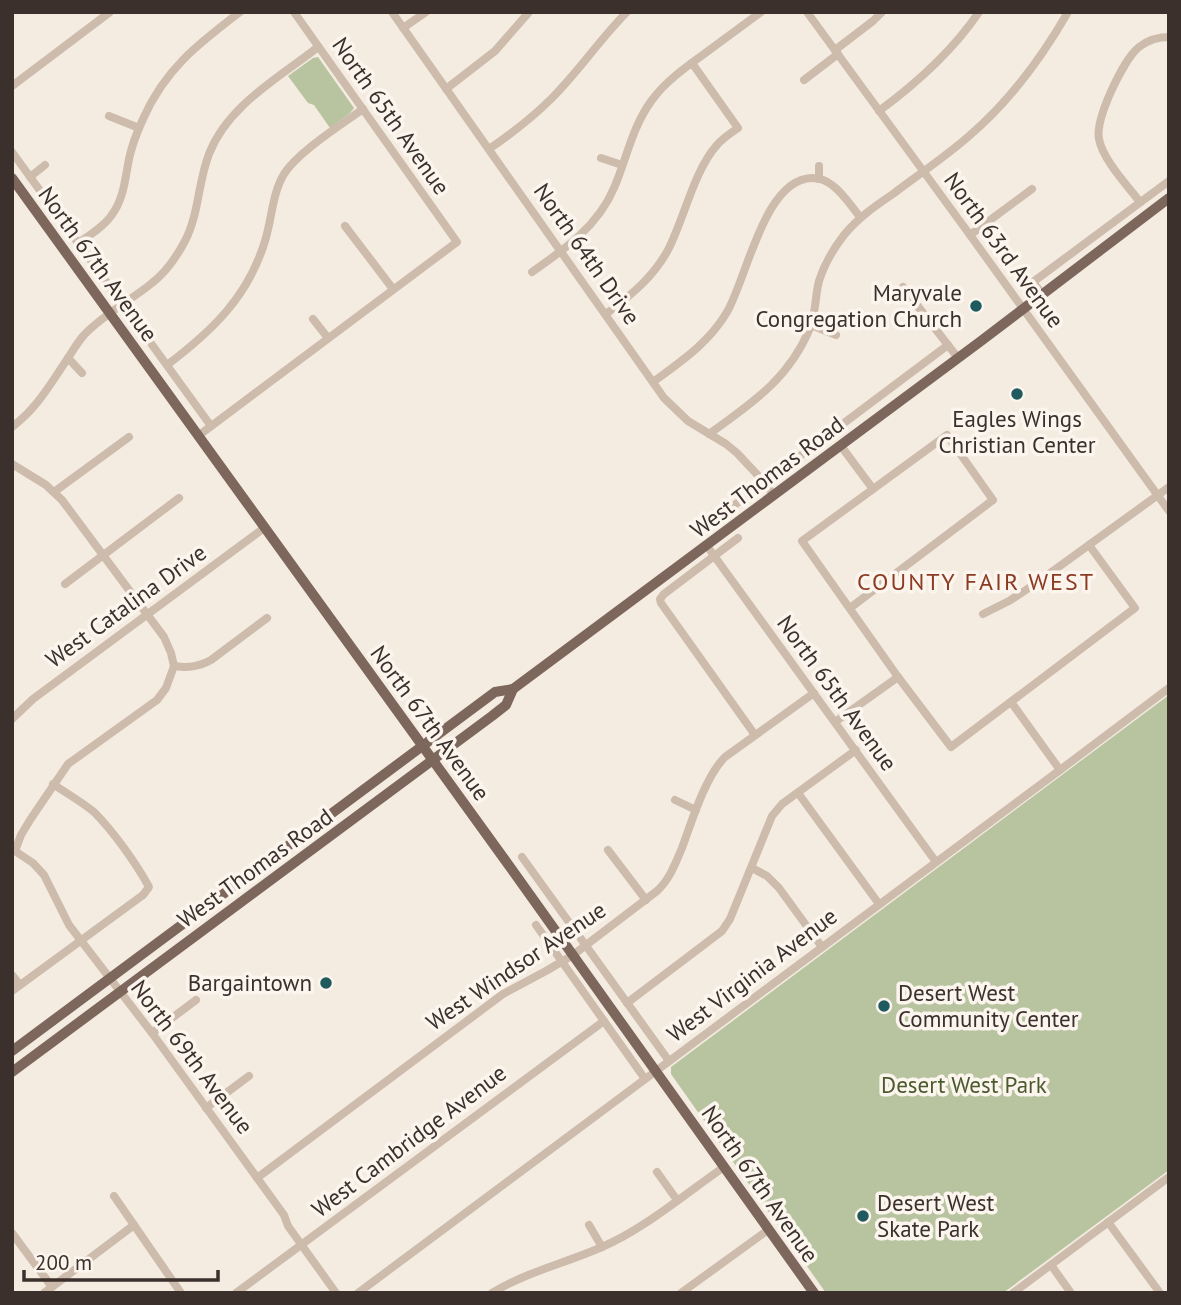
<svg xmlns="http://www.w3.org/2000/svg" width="1181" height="1305" font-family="'PT Sans',sans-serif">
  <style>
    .green { fill: #b8c4a0 }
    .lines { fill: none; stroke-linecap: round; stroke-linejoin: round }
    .minor { stroke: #cdbbac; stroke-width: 8 }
    .major { stroke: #7d675c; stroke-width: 10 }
    .poi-dot { fill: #1f5a5e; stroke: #fbf5ee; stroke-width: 2.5 }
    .labels { text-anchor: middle; stroke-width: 7; stroke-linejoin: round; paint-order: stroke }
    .street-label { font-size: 23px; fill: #3b302b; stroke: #fbf5ee }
    .poi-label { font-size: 23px; fill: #3b302b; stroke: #fbf5ee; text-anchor: end }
    .park-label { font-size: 23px; fill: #4a5a2e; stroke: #fbf5ee }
    .neighbourhood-label { font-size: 24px; letter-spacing: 2px; fill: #8c3b22; stroke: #fbf5ee }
  </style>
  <rect width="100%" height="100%" fill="#f4ebe1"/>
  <g class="green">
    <path d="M 318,57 L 354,108 L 350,113 L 330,128 L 314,105 L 308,103 L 288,76 L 313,58 Z"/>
    <path d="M 1169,695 L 1169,1170 L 1003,1293 L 826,1293 L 671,1074 L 671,1067 Z"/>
  </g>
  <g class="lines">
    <g class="minor">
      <path d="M 392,12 L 664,398 L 688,421 L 726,444 L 737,453 L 765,483 L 774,496"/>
      <path d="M 807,12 L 970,235 L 1169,511"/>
      <path d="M 403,28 L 426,12"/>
      <path d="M 835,50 L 873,21 L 882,12"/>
      <path d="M 804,80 L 838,54"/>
      <path d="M 12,86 L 110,12"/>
      <path d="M 446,89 L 495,51 L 529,12"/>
      <path d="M 879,111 C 917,83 952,52 979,12"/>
      <path d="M 109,116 L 139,128"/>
      <path d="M 489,149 C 511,134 533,117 552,98 C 579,71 600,39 627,12"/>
      <path d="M 12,152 L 211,426"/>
      <path d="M 601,158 L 622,165"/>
      <path d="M 30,177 L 45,165"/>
      <path d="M 819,179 L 819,166"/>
      <path d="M 1140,202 C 1127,185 1103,160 1099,139 C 1095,119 1123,60 1139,47 C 1148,40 1157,37 1169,37"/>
      <path d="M 345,226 L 393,289"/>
      <path d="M 970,235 L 1032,189"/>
      <path d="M 78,243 C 90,235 103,227 111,216 C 124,199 125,179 129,159 C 132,145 137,132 143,119 C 165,69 198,44 240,12"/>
      <path d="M 532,272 C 565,249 598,226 614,188 C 627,158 632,127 652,100 C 666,81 686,67 704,54 C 723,40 742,26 761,12"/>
      <path d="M 903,287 L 958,358"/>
      <path d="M 1042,294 L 1033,282 L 1169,181"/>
      <path d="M 606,314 C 631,295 654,277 669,248 C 684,218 695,169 717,145 C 723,138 731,133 738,128 L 692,63"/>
      <path d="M 313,319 L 328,338"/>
      <path d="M 811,325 L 836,335"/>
      <path d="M 68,358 L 82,373"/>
      <path d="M 167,365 C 212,331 248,297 265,241 C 272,219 272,194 284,174 C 298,152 341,125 363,109"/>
      <path d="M 653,382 C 680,362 709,343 727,312 C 747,278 764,179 812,178 C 819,178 827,181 832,185 C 843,193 852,207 860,217"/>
      <path d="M 12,427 C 37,408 49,386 66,361 C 72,352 77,343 84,335 C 104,314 130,301 152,283 C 165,273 177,256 185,241 C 199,214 198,182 209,154 C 228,105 279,78 318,47"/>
      <path d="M 709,434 C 752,403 789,379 810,328 C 816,313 815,296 819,281 C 824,265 834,248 844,235 C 858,218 875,206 893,194 C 918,175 945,157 969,136 C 1010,101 1041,59 1068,12"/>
      <path d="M 198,436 L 457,242 L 294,12"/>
      <path d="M 841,446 L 873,489"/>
      <path d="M 12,464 L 46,485 L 62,500 L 164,637 L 171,653 L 174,666"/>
      <path d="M 54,492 L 129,437"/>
      <path d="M 712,522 L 948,345"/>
      <path d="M 738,538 L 664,594 L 660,599 L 661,603 L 755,735"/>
      <path d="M 707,546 L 936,862"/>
      <path d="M 65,584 L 179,498"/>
      <path d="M 850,608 L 993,500 L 947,435 L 802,541 L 898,677 L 951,747 L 1135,608 L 1089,545"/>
      <path d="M 983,614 L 1009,601 L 1035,584 L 1169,487"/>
      <path d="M 1011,702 L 1060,770"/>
      <path d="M 12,719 L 33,699 L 264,528"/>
      <path d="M 835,722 L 898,677"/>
      <path d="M 798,793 L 879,904"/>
      <path d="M 675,800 L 696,810"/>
      <path d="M 12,849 L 33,863 L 44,875 L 69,925 L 152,1033 L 284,1215 L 288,1226 L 336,1293"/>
      <path d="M 608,850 L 646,900"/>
      <path d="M 15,851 L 21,835 L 30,820 L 68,764 L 157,700 L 166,688 L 174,666 C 188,668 198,667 211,660 L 267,618"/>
      <path d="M 522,857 L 669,1061"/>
      <path d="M 752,868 L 767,876 L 779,888 L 822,947"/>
      <path d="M 536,925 L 645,1079"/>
      <path d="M 12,975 L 20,985"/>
      <path d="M 12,991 L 143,895 L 149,887 C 136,863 113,831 94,812 C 82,802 66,793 53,784"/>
      <path d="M 627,1003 L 722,931 L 730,919 L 772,816 L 782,804 L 856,750"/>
      <path d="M 152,1033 L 196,1000"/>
      <path d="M 206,1108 L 249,1076"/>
      <path d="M 657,1172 L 677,1200"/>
      <path d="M 257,1178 L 503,994 L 546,971 L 573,955 L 657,891 C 670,879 675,864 682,848 C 692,821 705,777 725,757 L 814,693"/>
      <path d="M 114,1196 L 181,1293"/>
      <path d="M 1108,1222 L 1160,1293"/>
      <path d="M 589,1225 L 602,1247"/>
      <path d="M 12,1233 L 52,1287"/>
      <path d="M 1051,1265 L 1071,1293"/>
      <path d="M 44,1293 L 134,1225"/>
      <path d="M 236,1293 L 604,1021"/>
      <path d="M 358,1293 L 1060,770 L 1169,688"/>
      <path d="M 492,1293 C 526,1272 566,1263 602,1247 C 644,1229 685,1194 724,1167"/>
      <path d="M 681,1293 L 768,1230"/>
      <path d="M 1013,1293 L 1169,1177"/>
    </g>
    <g class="major">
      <path d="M 12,178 L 505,860 L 814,1293"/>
      <path d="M 12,1051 L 495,692 L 513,689"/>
      <path d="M 12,1072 L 492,716 L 506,705 L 513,689 L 981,341 L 1169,198"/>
    </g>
  </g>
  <g class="poi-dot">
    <circle cx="976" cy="306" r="7"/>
    <circle cx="1017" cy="394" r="7"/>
    <circle cx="326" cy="983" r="7"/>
    <circle cx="884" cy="1006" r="7"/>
    <circle cx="863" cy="1216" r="7"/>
  </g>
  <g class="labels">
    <g class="street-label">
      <text transform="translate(391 116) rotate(55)" y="8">North 65th Avenue</text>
      <text transform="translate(1004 250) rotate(54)" y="8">North 63rd Avenue</text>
      <text transform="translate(587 254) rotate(55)" y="8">North 64th Drive</text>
      <text transform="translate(98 264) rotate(54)" y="8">North 67th Avenue</text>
      <text transform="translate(767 477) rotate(-37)" y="8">West Thomas Road</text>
      <text transform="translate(126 606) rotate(-36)" y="8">West Catalina Drive</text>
      <text transform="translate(837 693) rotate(54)" y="8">North 65th Avenue</text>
      <text transform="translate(430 723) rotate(54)" y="8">North 67th Avenue</text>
      <text transform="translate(255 868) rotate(-36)" y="8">West Thomas Road</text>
      <text transform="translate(516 966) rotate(-34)" y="8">West Windsor Avenue</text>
      <text transform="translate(752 975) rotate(-37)" y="8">West Virginia Avenue</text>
      <text transform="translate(192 1057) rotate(53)" y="8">North 69th Avenue</text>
      <text transform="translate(409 1141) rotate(-37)" y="8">West Cambridge Avenue</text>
      <text transform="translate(760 1184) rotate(55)" y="8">North 67th Avenue</text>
    </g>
    <g class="poi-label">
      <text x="962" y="301">Maryvale<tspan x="962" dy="26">Congregation Church</tspan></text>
      <text x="1017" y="427" text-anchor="middle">Eagles Wings<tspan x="1017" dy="26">Christian Center</tspan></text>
      <text x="312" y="991">Bargaintown</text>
      <text x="898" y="1001" text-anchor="start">Desert West<tspan x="898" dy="26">Community Center</tspan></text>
      <text x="877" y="1211" text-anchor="start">Desert West<tspan x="877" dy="26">Skate Park</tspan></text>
    </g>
    <g class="park-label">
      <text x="964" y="1093">Desert West Park</text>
    </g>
    <g class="neighbourhood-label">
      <text x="976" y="590">COUNTY FAIR WEST</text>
    </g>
  </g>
  <rect width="1181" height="1305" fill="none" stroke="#3b302b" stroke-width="28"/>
  <path d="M24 1270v10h194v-10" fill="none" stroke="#3b302b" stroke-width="3.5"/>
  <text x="35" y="1270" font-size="21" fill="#3b302b" stroke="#fbf5ee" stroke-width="5" paint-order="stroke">200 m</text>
</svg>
